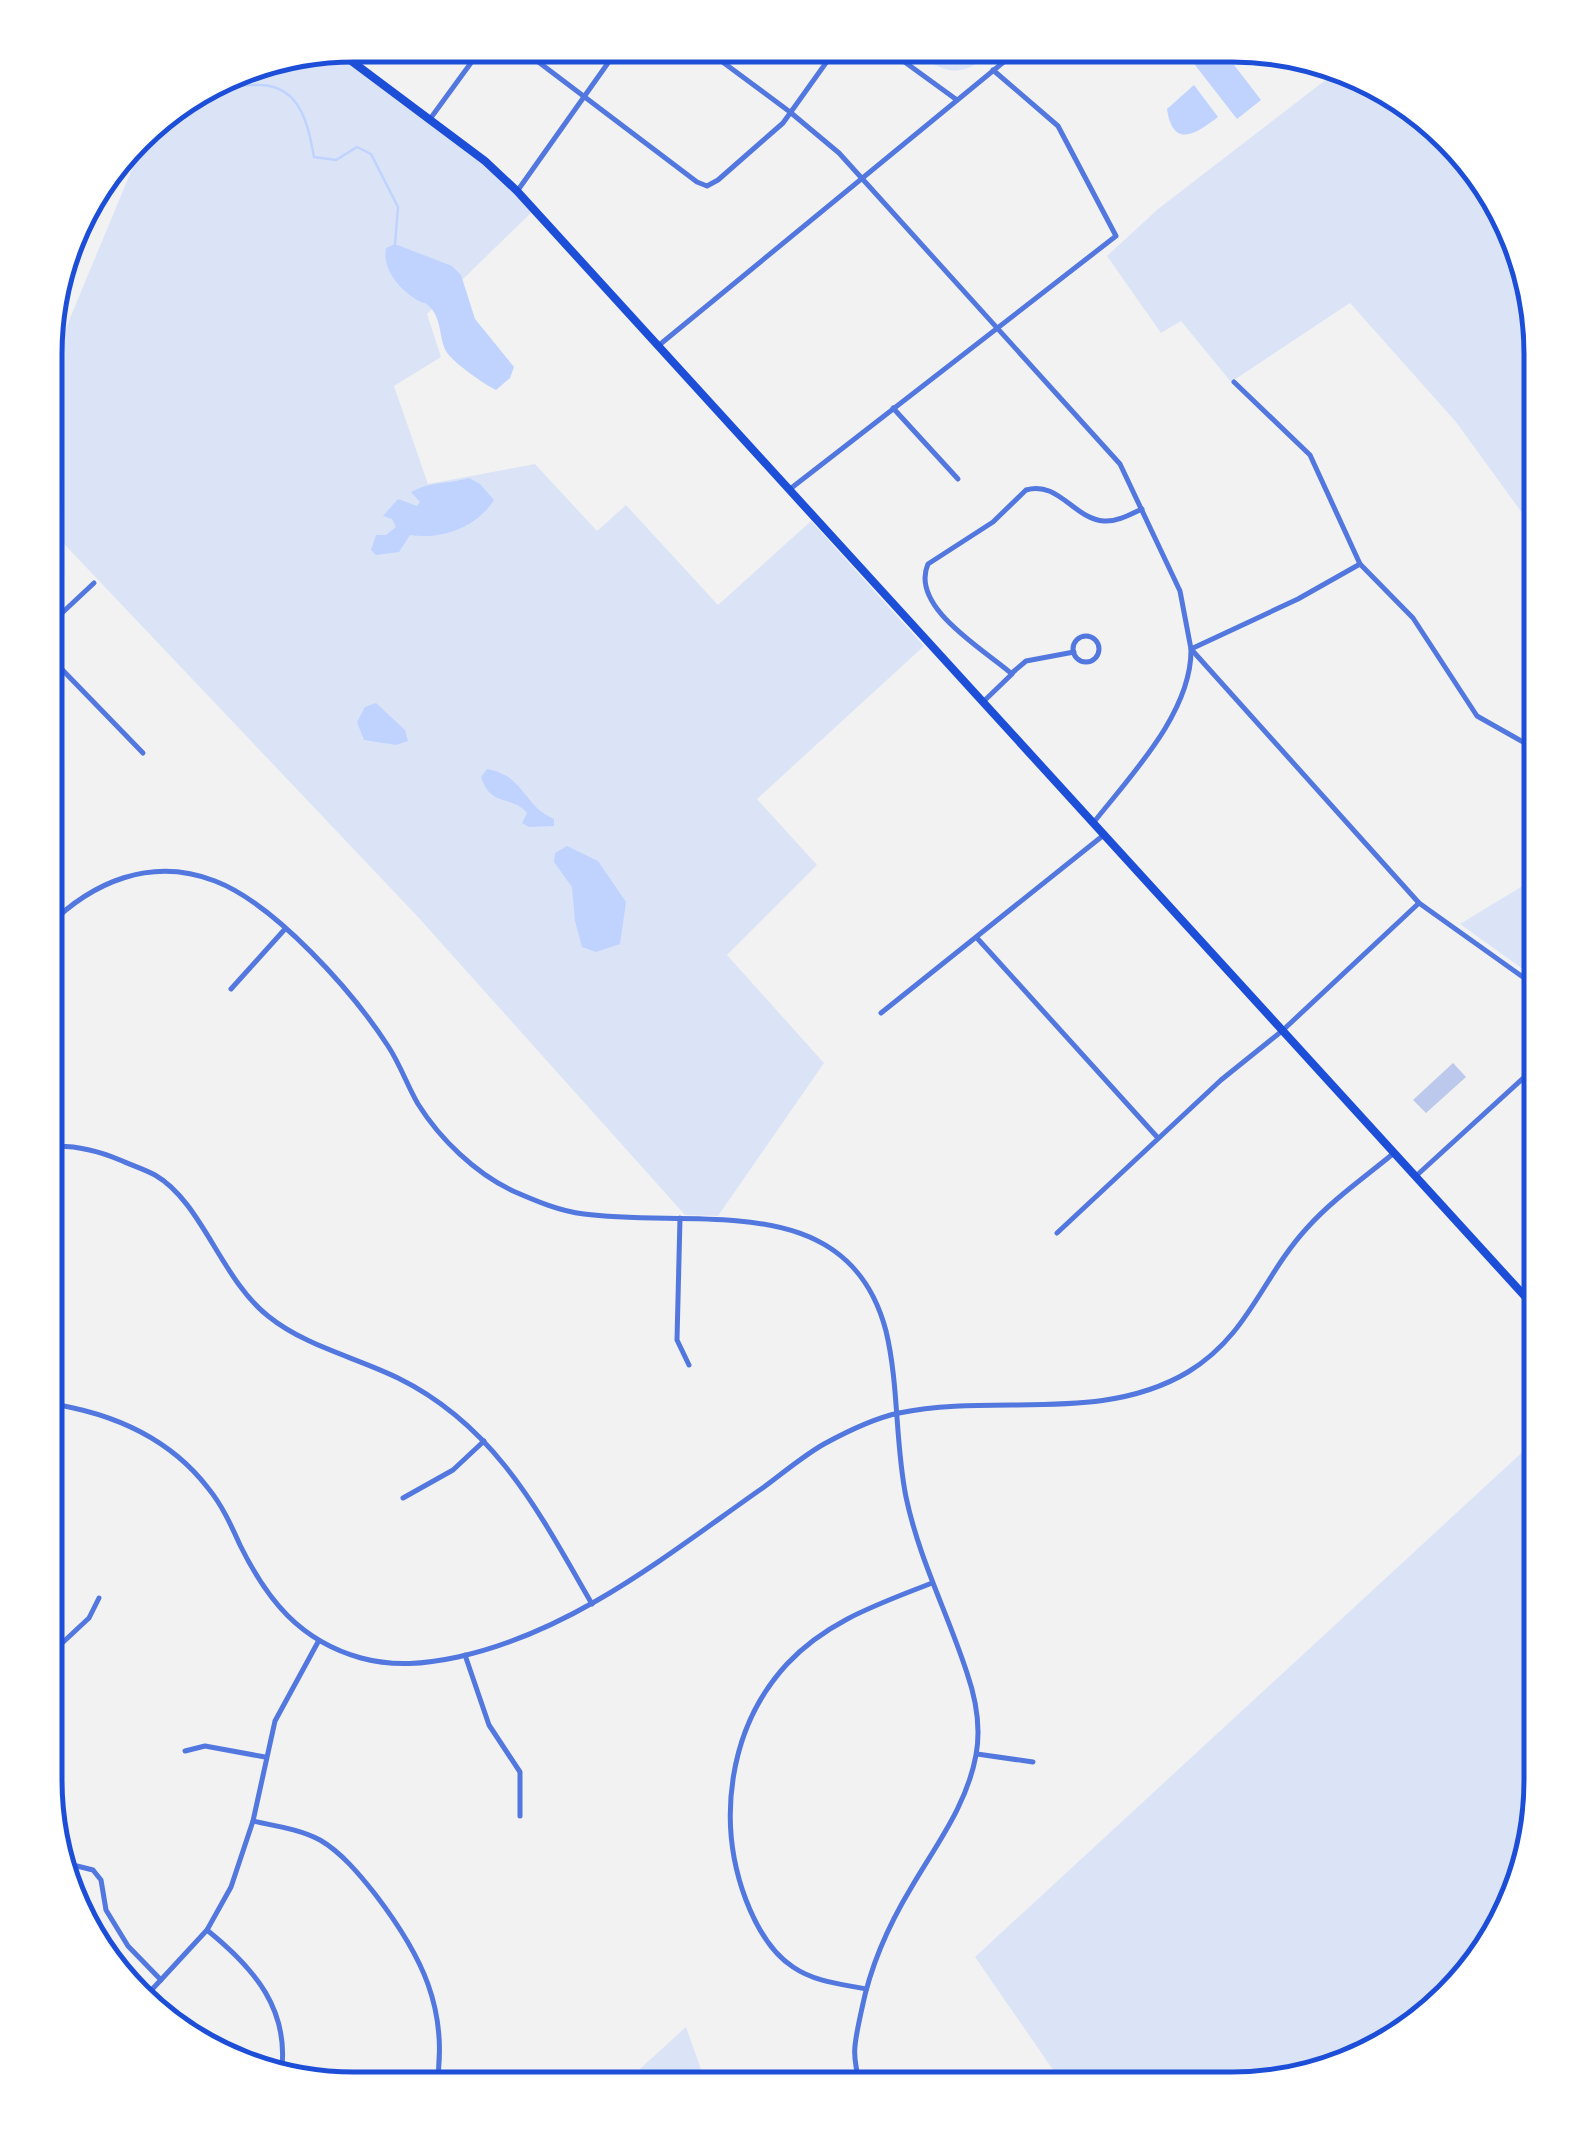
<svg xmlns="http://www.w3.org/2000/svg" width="1586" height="2135" font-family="'Archivo Narrow',sans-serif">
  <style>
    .green { fill: #dbe4f7 }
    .water { fill: #bfd3fe }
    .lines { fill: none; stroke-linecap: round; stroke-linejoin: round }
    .stream { stroke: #bfd3fe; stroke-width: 2.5 }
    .building { fill: #bdc9ec }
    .path { stroke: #1d4ed8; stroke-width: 2.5 }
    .minor { stroke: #5277de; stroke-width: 5 }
    .secondary { stroke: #1d4ed8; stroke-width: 8 }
    .rim { fill: none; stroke: #1d4ed8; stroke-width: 5 }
  </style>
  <rect width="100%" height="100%" fill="#f2f2f2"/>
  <g class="green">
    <path d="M 908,47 L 1000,47 C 958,80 950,77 908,47 Z"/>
    <path d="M 329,49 L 482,163 L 532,212 L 427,314 L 441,357 L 394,386 L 428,484 L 535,464 L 597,531 L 626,505 L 718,605 L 811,521 L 924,646 L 757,799 L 817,865 L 727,955 L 824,1063 L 718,1216 L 685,1215 L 418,917 L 47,526 L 48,371 L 152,121 L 255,62 Z"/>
    <path d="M 1336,72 L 1404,98 L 1509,217 L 1541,354 L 1541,539 L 1456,422 L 1350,303 L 1231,382 L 1181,321 L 1161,333 L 1107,256 L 1158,209 Z"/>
    <path d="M 1541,875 L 1541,982 L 1460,924 Z"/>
    <path d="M 1529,1446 L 1540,1476 L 1540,1801 L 1489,1952 L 1369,2058 L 1232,2090 L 1067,2090 L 975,1957 Z"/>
    <path d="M 686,2027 L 708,2089 L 619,2088 Z"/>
  </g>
  <g class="water">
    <path d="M 1217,48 L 1221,48 L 1261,100 L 1237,119 L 1195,65 Z"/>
    <path d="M 1194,85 L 1218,117 C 1197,133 1173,150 1167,109 Z"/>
    <path d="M 395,244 L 452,266 L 461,275 L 475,319 L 514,367 L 510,378 L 496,390 C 485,385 452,362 446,351 C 439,338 442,320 430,307 C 424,301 424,304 417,300 C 399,289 382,269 386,248 Z"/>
    <path d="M 469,478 L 480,484 L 494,500 C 476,528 441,540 410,535 L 399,552 L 376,555 L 371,550 L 376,535 L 386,535 L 396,527 L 392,519 L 383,516 L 398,499 L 417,506 L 420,502 L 411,492 C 435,480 445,485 469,478 Z"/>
    <path d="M 376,703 L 405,730 L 408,741 L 396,745 L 364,740 L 357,722 L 365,707 Z"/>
    <path d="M 487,769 C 524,775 524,807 554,819 L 554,826 L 529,827 L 522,823 L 527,813 C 511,794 491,808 481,777 Z"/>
    <path d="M 567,846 L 598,861 L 626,902 L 620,944 L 596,952 L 582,947 L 575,921 L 572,887 L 554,862 L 555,853 Z"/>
  </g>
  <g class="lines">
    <path class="stream" d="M 210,87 C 227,88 244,84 260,85 C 301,86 308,125 314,157 L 336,160 L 357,147 L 371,154 L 398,207 L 395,244"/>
  </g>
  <path class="building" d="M 1453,1063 L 1466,1077 L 1426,1113 L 1413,1100 Z"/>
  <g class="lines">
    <path class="path" d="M 1523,967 L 1541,963"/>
    <g class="minor">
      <path d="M 516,45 L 697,182 L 707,186 L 718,180 L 783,123 L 838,46"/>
      <path d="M 701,46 L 790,112 L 839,153 L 1120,464 L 1180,591 L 1191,649 L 1419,903 L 1541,990"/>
      <path d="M 884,47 L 957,100"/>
      <path d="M 430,119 L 484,45"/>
      <path d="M 518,190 L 620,46"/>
      <path d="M 658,346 L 1022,47"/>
      <path d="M 1234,382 L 1310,455 L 1360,564 L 1413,618 L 1477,716 L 1541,752"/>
      <path d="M 893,408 L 958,479"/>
      <path d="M 790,489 L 1116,236 L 1058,126 L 993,70"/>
      <path d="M 47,627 L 94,583"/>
      <circle cx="1086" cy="649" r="13"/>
      <path d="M 47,654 L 143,753"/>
      <path d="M 1012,673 L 1026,661 L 1074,652"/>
      <path d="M 983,702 L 1012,674 C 985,650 909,607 928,564 L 993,522 L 1026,490 C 1058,480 1074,519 1104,521 C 1117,522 1131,514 1142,509"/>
      <path d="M 1094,822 C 1131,775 1192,712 1191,649 L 1298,599 L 1360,564"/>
      <path d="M 47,927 C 92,882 151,856 215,881 C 275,904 353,992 388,1046 C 400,1064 407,1085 418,1104 C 440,1139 475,1173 513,1191 C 536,1201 559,1211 584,1214 C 693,1229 848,1186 886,1331 C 899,1385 895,1443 906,1497 C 919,1559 948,1614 967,1673 C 976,1699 981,1728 976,1755 C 967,1805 936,1845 911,1888 C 888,1926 871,1964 862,2008 C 854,2046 851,2051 861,2089"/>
      <path d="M 977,938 L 1158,1138"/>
      <path d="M 231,989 L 285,929"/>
      <path d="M 881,1013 L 1105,834"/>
      <path d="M 46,1147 C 72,1144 96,1150 120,1160 C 131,1165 144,1169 155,1175 C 202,1202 221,1279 268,1316 C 305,1346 355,1357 398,1378 C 496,1426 540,1514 592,1604"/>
      <path d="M 1416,1176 L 1541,1062"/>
      <path d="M 680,1218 L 677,1340 L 689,1365"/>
      <path d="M 1057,1233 L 1221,1080 L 1282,1031 L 1419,903"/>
      <path d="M 46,1403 C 109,1412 168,1436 208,1488 C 222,1505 231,1525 240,1545 C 267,1600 300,1641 361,1658 C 394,1667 425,1664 458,1657 C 575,1631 668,1554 764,1487 C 783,1473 803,1456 824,1444 C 846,1432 875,1418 899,1413 C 995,1393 1101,1424 1188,1372 C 1249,1335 1262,1277 1307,1228 C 1332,1200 1365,1177 1394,1153"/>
      <path d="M 47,1403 L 61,1311"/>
      <path d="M 403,1498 L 453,1470 L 484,1441"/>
      <path d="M 465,1655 L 489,1725 L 520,1772 L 520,1816"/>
      <path d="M 45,1659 L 89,1618 L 99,1598"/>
      <path d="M 185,1751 L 205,1746 L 265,1757"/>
      <path d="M 977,1754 L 1033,1762"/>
      <path d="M 253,1821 C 275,1826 299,1829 320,1840 C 341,1852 360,1875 375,1894 C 421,1954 450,2010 436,2088"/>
      <path d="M 77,1866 L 93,1870 L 101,1880 L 106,1910 L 128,1946 L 161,1980"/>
      <path d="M 207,1930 C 254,1968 291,2010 281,2075"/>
      <path d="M 866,1989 C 841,1984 815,1982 793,1967 C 770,1952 756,1926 746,1900 C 716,1821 729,1727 787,1664 C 827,1621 879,1604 932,1583"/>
      <path d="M 146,1996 L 207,1930 L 231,1887 L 253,1821 L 275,1721 L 318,1642"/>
    </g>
    <path class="secondary" d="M 334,48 L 485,161 L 517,191 L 1541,1314"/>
  </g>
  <path d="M0 0H1586V2135H0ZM354 62H1232A292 292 0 0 1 1524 354V1780A292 292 0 0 1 1232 2072H354A292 292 0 0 1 62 1780V354A292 292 0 0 1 354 62Z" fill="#fff" fill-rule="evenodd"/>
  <path class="rim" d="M354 62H1232A292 292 0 0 1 1524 354V1780A292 292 0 0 1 1232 2072H354A292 292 0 0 1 62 1780V354A292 292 0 0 1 354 62Z"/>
</svg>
